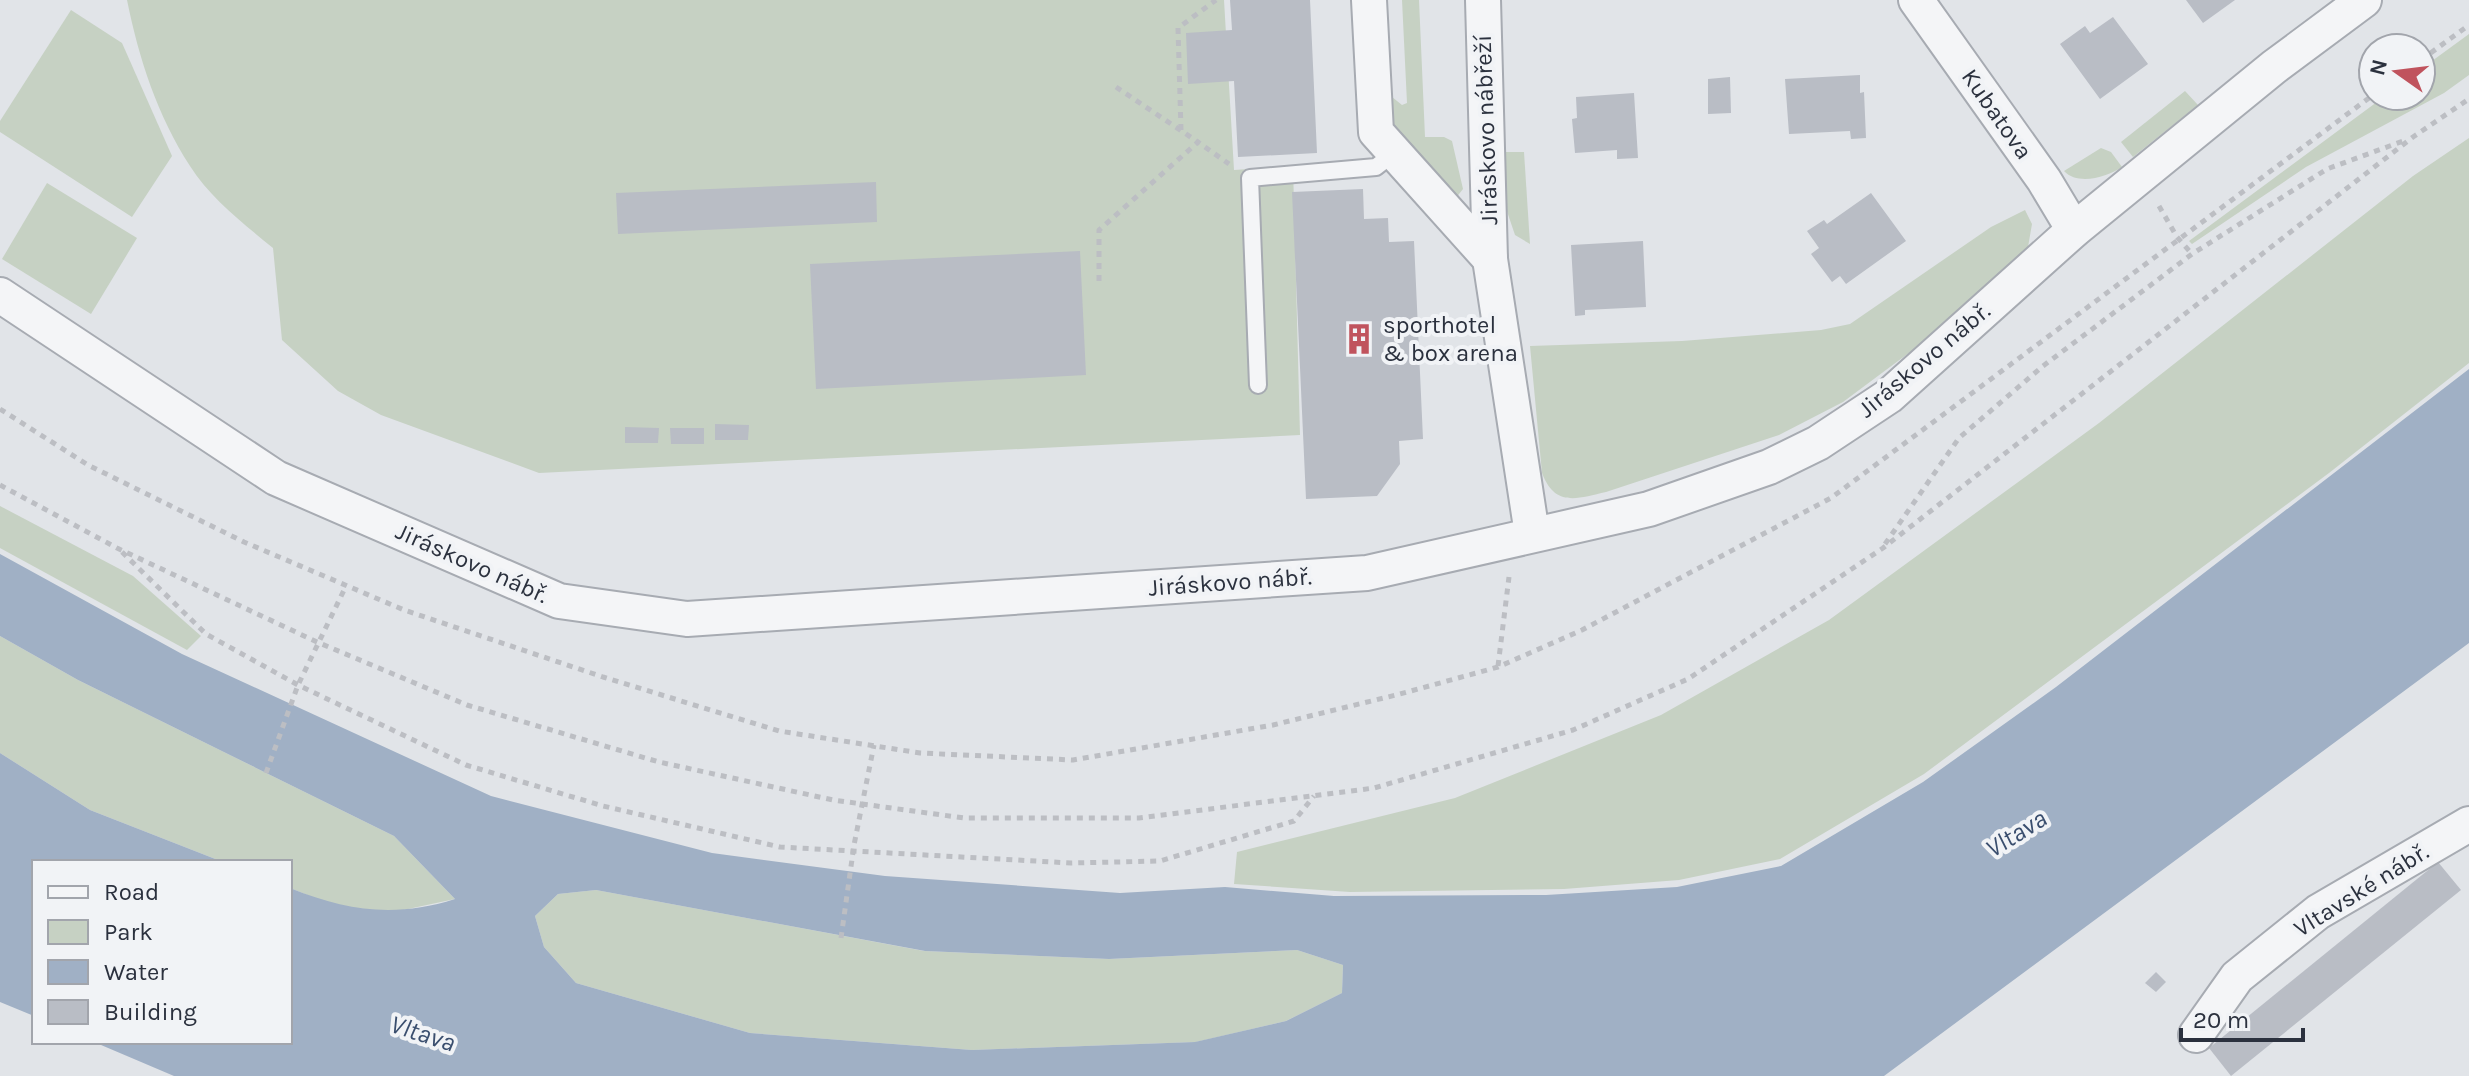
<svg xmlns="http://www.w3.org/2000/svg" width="2469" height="1076" font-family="Karla,sans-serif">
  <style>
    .green { fill: #c6d1c3 }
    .water { fill: #a0b0c5; fill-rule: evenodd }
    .building { fill: #b9bdc5 }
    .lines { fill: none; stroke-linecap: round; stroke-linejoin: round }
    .service-casing { stroke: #a7abb2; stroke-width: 20 }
    .minor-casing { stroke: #a7abb2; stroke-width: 38 }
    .path { stroke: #bcbec3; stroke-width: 5; stroke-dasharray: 6 6; stroke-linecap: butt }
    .service { stroke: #f4f5f7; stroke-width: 16 }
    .minor { stroke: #f4f5f7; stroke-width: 34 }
    .labels { text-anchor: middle; stroke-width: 8; stroke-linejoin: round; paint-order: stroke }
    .street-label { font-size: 24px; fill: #2b313e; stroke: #f1f3f6 }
    .poi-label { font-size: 24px; fill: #2b313e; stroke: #f1f3f6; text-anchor: start }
    .water-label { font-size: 26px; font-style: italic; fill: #3a4e6e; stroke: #f1f3f6 }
  </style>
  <rect width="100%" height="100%" fill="#e1e4e8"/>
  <g class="green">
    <path d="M 127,0 L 1224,0 L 1234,170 L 1293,166 L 1300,435 L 539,473 L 381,415 L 338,391 L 282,340 L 273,248 C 244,224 210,198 190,166 C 157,115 139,59 127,0 Z"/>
    <path d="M 1402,0 L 1419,0 L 1425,137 L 1444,137 L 1452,141 L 1463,189 L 1455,199 L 1387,132 L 1382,89 L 1402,105 L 1407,103 Z"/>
    <path d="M 71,10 L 122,43 L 172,156 L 132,217 L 0,132 L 0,121 Z"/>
    <path d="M 2469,34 L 2469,75 L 2444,93 L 2306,167 L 2192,244 L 2189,241 L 2385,96 L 2421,96 L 2421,69 Z"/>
    <path d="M 2185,91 L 2198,105 L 2133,157 L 2121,142 Z"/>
    <path d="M 2469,138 L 2469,363 L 2329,473 L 1924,774 L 1780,859 L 1679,880 L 1564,889 L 1350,892 L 1234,884 L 1237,852 L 1455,798 L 1661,715 L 1829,620 L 2099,423 L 2413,176 Z"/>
    <path d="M 2101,148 L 2111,152 L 2122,167 C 2107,177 2078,186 2064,171 Z"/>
    <path d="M 1503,152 L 1524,152 L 1530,244 L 1515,235 L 1493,170 Z"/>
    <path d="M 47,183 L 137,238 L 91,314 L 2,259 Z"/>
    <path d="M 2025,210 L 2032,224 L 2028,247 L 2012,269 L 1941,329 L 1843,402 L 1779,435 L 1606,492 C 1576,499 1555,507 1542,473 L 1530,346 L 1682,341 L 1821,330 L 1850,324 L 1991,227 Z"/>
    <path d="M 0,506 L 133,576 L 201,636 L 187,650 L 0,548 Z"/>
    <path d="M 0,636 L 78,680 L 394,836 L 455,899 L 394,912 L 335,906 L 290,888 L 290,862 L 223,862 L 90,810 L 0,753 Z"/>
    <path d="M 596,890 L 924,951 L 1109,959 L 1297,950 L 1343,965 L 1342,993 L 1286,1021 L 1196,1042 L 972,1050 L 750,1033 L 576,983 L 544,947 L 535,916 L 558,894 Z"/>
  </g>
  <g class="water">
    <path d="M 2469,369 L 2469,643 L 1884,1076 L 174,1076 L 94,1042 L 290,1042 L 290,888 C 347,911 395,918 455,899 L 394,836 L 78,680 L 0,636 L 0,554 L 182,654 L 491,796 L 712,853 L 885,876 L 1120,893 L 1225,887 L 1334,896 L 1546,895 L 1677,887 L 1781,866 L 1923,782 L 2056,687 ZM 596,890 L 925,951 L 1109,959 L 1297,950 L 1343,965 L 1342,993 L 1286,1021 L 1195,1042 L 972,1050 L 750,1033 L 576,983 L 544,947 L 535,916 L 558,894 Z"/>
    <path d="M 0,753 L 90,810 L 223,862 L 34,862 L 34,1016 L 0,1002 Z"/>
  </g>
  <g class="building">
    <path d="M 1230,0 L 1310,0 L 1317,153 L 1238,157 L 1234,81 L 1188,84 L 1186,33 L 1232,30 Z"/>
    <path d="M 2186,0 L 2235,0 L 2203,23 Z"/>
    <path d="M 2113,17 L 2148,64 L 2100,99 L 2060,44 L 2085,26 L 2090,33 Z"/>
    <path d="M 1860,75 L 1860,93 L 1864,92 L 1866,138 L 1851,139 L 1850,131 L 1789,134 L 1785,79 Z"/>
    <path d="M 1730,77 L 1731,113 L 1708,114 L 1708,79 Z"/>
    <path d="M 1634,93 L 1638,158 L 1617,159 L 1617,150 L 1575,153 L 1572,119 L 1577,118 L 1576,97 Z"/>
    <path d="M 876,182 L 877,222 L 618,234 L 616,193 Z"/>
    <path d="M 1363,189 L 1364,219 L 1388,218 L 1389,242 L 1414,241 L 1423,439 L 1399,441 L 1400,464 L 1377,496 L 1306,499 L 1292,192 Z"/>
    <path d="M 1871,193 L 1906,241 L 1846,284 L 1840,276 L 1832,282 L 1811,254 L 1819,248 L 1807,231 L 1824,220 L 1827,224 Z"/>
    <path d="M 1643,241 L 1646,307 L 1585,310 L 1585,315 L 1575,316 L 1571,245 Z"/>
    <path d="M 1080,251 L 1086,375 L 816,389 L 810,264 Z"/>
    <path d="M 715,424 L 749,425 L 748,440 L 715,440 Z"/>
    <path d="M 625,427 L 659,428 L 658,443 L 625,443 Z"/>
    <path d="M 670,428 L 704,428 L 704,444 L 671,444 Z"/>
    <path d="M 2438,862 L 2461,890 L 2231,1076 L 2209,1048 Z"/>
    <path d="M 2156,972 L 2166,982 L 2156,992 L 2145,983 Z"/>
  </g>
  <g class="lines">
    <defs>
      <path id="service" d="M 1258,385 L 1250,178 L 1376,167 L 1394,153"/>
      <g id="minor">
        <path d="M 1369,0 L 1376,132 L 1490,259"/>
        <path d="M 1483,0 L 1490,259 L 1532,534"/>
        <path d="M 1916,0 L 2044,180 L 2074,230"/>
        <path d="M 0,295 L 276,478 L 559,601 L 687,619 L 1367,573 L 1649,509 L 1769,467 L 1818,443 L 1889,396 L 2074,230 L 2274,67 L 2364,0"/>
        <path d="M 2196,1035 L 2237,977 L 2318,912 L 2469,824"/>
      </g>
    </defs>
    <use href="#service" class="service-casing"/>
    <use href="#minor" class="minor-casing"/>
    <g class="path">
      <path d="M 2421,60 L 2469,25"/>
      <path d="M 1116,87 L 1198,142"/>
      <path d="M 1181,130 L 1178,28 L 1216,0"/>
      <path d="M 2159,206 L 2177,237 L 2192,254"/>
      <path d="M 1099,281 L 1099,230 L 1198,142 L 1229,164"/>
      <path d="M 0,409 L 88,465 L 244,542 L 404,610 L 603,677 L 779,731 L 920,753 L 1073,760 L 1273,725 L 1400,694 L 1498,667 L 1582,630 L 1831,498 L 2373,95"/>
      <path d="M 0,485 L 117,548 L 317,642 L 467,705 L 659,762 L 833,800 L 964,818 L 1139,818 L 1374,788 L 1573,730 L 1688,679 L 1883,548 L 2413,137 L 2469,99"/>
      <path d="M 1885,544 L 1959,438 L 2043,366 L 2192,254 L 2327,169 L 2406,140"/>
      <path d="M 122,552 L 206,634 L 298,685 L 466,765 L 603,806 L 780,847 L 1071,863 L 1160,861 L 1294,821 L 1314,796"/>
      <path d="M 1498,666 L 1509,577"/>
      <path d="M 266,773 L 298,685 L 346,586"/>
      <path d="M 841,938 L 854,845 L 874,745"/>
    </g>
    <use href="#service" class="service"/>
    <use href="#minor" class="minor"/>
  </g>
  <defs>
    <symbol id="building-bare" viewBox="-9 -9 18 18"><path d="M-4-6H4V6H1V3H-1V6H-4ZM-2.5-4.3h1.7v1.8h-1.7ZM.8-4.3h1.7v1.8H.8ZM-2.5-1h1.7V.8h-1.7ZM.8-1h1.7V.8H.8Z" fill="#c0535d" stroke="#f1f3f6" stroke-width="2.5" paint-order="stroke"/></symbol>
  </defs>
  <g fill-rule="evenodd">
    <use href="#building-bare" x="1337" y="317" width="44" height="44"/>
  </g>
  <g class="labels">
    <g class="street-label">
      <text transform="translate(1997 114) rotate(55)" y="8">Kubatova</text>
      <text transform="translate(1486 130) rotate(-92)" y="8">Jiráskovo nábřeží</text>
      <text transform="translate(1924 360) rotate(-40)" y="8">Jiráskovo nábř.</text>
      <text transform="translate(472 563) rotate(24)" y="8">Jiráskovo nábř.</text>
      <text transform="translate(1230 582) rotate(-4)" y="8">Jiráskovo nábř.</text>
      <text transform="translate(2361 890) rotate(-32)" y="8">Vltavské nábř.</text>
    </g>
    <g class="poi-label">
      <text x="1383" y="333">sporthotel<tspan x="1383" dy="28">&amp; box arena</tspan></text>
    </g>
    <g class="water-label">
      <text transform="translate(2016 833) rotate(-32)" y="9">Vltava</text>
      <text transform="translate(423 1033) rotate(18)" y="9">Vltava</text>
    </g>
  </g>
  <rect x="32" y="860" width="260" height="184" fill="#f1f3f6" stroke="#a2a5ac" stroke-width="2"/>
  <rect x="48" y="886" width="40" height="12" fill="#f4f5f7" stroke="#a2a5ac" stroke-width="2"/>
  <text x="104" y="900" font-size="24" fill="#2b313e">Road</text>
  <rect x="48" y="920" width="40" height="24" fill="#c6d1c3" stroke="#a2a5ac" stroke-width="2"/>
  <text x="104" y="940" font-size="24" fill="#2b313e">Park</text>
  <rect x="48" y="960" width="40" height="24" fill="#a0b0c5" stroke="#a2a5ac" stroke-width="2"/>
  <text x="104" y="980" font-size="24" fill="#2b313e">Water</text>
  <rect x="48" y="1000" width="40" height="24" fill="#b9bdc5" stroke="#a2a5ac" stroke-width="2"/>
  <text x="104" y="1020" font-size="24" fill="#2b313e">Building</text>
  <g transform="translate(2397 72) rotate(284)"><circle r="38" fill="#f1f3f6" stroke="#a2a5ac" stroke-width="2"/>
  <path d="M0-6L14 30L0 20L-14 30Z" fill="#c0535d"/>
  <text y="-12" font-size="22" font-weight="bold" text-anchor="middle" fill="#2b313e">N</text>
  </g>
  <path d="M2181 1028v12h122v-12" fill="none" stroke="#2b313e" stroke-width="4"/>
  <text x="2193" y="1028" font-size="24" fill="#2b313e" stroke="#f1f3f6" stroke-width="6" paint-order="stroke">20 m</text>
</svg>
